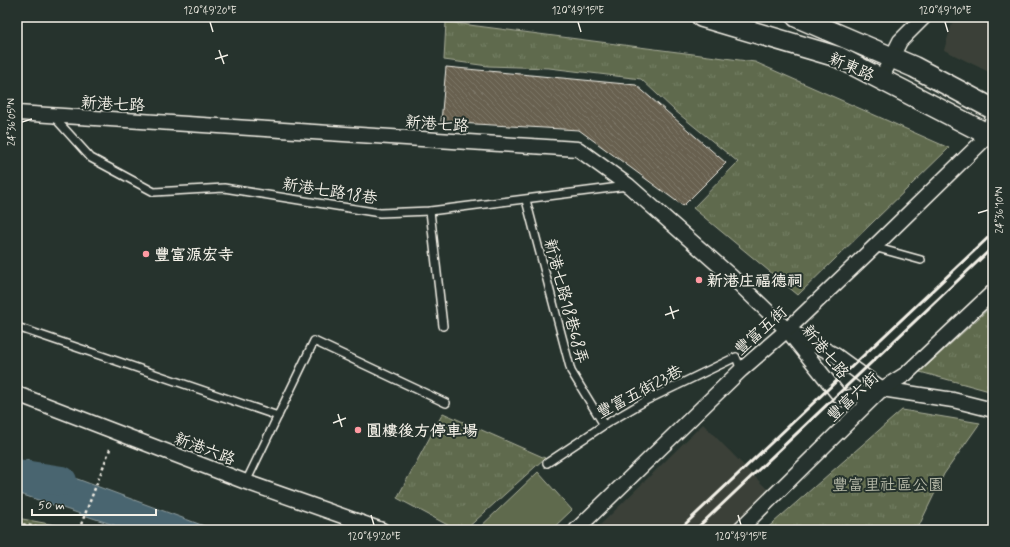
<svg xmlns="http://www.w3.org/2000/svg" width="1010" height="547" font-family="Mynerve,'LXGW WenKai TC',sans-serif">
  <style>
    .built { fill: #3a4138 }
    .grass { fill: url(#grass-tufts); stroke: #aaae9a }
    .pitch { fill: #5f6b4d; stroke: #aaae9a }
    .water { fill: #4a656f; stroke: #8e9d9f }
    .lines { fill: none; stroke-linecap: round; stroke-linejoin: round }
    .river { stroke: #4a656f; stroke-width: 30 }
    .building { fill: url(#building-back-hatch); stroke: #f4f1e8 }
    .service-casing { stroke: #f4f1e8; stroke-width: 10 }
    .minor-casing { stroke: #f4f1e8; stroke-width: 17 }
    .secondary-casing { stroke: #f4f1e8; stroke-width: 23 }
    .path { stroke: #f4f1e8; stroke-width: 2.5; stroke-dasharray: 3 3; stroke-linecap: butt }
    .service { stroke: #26332d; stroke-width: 7 }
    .minor { stroke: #26332d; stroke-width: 14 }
    .secondary { stroke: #26332d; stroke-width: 20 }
    .rail { stroke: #f4f1e8; stroke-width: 3 }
    .ticks { fill: none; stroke: #f4f1e8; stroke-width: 1.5 }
    .poi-dot { fill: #ff9aa2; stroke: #26332d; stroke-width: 1.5 }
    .labels { text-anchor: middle; stroke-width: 4; stroke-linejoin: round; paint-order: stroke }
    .street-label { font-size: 16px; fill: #f4f1e8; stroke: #26332d }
    .poi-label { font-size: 16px; font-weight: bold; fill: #f4f1e8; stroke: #26332d; text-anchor: start }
    .park-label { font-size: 16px; fill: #b8bbaa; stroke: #26332d }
    .neatline { fill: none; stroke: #f4f1e8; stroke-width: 1.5 }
    .ticks-label { font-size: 10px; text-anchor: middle; fill: #f4f1e8 }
  </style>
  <defs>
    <pattern id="grass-tufts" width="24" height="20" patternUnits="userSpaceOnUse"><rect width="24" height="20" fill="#5f6b4d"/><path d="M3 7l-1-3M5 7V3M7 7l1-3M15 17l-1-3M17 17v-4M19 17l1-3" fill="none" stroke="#778167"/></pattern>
    <pattern id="building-back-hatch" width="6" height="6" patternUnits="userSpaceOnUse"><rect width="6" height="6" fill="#676150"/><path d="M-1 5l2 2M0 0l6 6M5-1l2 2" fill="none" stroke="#7d7869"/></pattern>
  </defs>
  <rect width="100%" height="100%" fill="#26332d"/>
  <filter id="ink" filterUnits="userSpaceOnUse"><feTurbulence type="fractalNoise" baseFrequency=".025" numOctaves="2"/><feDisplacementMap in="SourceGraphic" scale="8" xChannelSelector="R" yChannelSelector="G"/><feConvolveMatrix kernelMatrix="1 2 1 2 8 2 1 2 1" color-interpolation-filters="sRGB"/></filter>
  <g filter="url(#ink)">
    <g class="built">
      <path d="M 958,17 L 993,17 L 993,74 L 944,50 L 952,23 Z"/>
      <path d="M 703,424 L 768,490 L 727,530 L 595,530 Z"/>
    </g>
    <g class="grass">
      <path d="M 446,22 L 755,62 L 949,148 L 798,295 L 693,208 L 738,162 L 674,110 L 641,79 L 549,68 L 488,66 L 444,60 Z"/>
      <path d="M 993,305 L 993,392 L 920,372 Z"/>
      <path d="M 902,410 L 980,423 L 944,474 L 917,530 L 765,530 Z"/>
      <path d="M 443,413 L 545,458 L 465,530 L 457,530 L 397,498 Z"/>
      <path d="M 17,518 L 82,530 L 17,530 Z"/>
    </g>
    <path class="pitch" d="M 538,472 L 572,510 L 551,530 L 477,530 Z"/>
    <path class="water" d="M 26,460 L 215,530 L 129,530 L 17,493 Z"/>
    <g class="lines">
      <path class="river" d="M 17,474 L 62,481"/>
    </g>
    <path class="building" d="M 446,67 L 636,85 L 726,163 L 683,206 L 579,130 L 441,122 Z"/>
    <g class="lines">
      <defs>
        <g id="service">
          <path d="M 53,116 L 91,158 L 154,192 L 224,188 L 380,213 L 430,211 L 627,186"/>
          <path d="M 526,200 L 571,371 L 604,425"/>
          <path d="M 430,211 L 443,326"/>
          <path d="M 874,247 L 921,260"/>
          <path d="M 17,327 L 278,416"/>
          <path d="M 547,463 L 604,425 L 647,400 L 736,357 L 741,370"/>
          <path d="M 246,482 L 314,341 L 446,403"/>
        </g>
        <g id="minor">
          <path d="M 881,79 L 900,41 L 924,17"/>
          <path d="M 17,113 L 578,149 L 629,186 L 732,277 L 787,330 L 842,399 L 882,389 L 953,400 L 993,410"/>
          <path d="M 793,333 L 835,355 L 882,389"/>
          <path d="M 17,394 L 246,482 L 382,530"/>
          <path d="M 576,530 L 741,370 L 787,330 L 874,247 L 988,136 L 993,117"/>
          <path d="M 739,530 L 882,389 L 906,374 L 993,292"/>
        </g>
        <g id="secondary">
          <path d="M 702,17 L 838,57 L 993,137"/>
          <path d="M 797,17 L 914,67 L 993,109"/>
        </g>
      </defs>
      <use href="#service" class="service-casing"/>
      <use href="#minor" class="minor-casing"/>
      <use href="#secondary" class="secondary-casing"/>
      <g class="path">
        <path d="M 17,523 L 50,530"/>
        <path d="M 79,530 L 110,449"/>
      </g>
      <use href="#service" class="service"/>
      <use href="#minor" class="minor"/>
      <use href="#secondary" class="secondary"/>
      <g class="rail">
        <path d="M 679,530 L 993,233"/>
        <path d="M 695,530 L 993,247"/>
      </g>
    </g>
  </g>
  <path class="ticks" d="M 210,22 L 213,32M 578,22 L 581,32M 945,22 L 948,32M 219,50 L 224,64M 215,59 L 228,55M 22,122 L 32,119M 978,213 L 988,210M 670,306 L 674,319M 665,315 L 679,310M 338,414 L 342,427M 333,423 L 346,418M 371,515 L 374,525M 738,515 L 741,525"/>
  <g class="poi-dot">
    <circle cx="146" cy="254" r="4"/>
    <circle cx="699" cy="280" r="4"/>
    <circle cx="358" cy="430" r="4"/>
  </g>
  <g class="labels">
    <g class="street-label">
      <text transform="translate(852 66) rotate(24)" y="6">新東路</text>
      <text transform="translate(113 103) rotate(3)" y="6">新港七路</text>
      <text transform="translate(437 123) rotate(4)" y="6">新港七路</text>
      <text transform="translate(330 190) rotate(9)" y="6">新港七路18巷</text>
      <text transform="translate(567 301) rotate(75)" y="6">新港七路18巷68弄</text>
      <text transform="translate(760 330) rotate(-42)" y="6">豐富五街</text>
      <text transform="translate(826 351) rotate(51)" y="6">新港七路</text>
      <text transform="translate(639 391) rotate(-28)" y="6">豐富五街23巷</text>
      <text transform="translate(852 396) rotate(-43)" y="6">豐富六街</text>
      <text transform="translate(205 448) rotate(21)" y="6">新港六路</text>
    </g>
    <g class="poi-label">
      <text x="154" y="260">豐富源宏寺</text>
      <text x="707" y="286">新港庄福德祠</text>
      <text x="366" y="436">圓樓後方停車場</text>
    </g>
    <g class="park-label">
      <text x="888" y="490">豐富里社區公園</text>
    </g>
  </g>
  <rect width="1010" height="547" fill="none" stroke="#26332d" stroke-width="44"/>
  <path d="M32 509v6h124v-6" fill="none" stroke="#f4f1e8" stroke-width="2"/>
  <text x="38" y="509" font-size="12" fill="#f4f1e8" stroke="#26332d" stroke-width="3" paint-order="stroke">50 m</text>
  <rect x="22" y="22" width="966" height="503" class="neatline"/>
  <g class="ticks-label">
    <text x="210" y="14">120°49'20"E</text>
    <text x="578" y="14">120°49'15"E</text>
    <text x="945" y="14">120°49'10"E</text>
    <text transform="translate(11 122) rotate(-90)" y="4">24°36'05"N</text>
    <text transform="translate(999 210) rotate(-90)" y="4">24°36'10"N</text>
    <text x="374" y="540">120°49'20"E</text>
    <text x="741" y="540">120°49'15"E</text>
  </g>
</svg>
